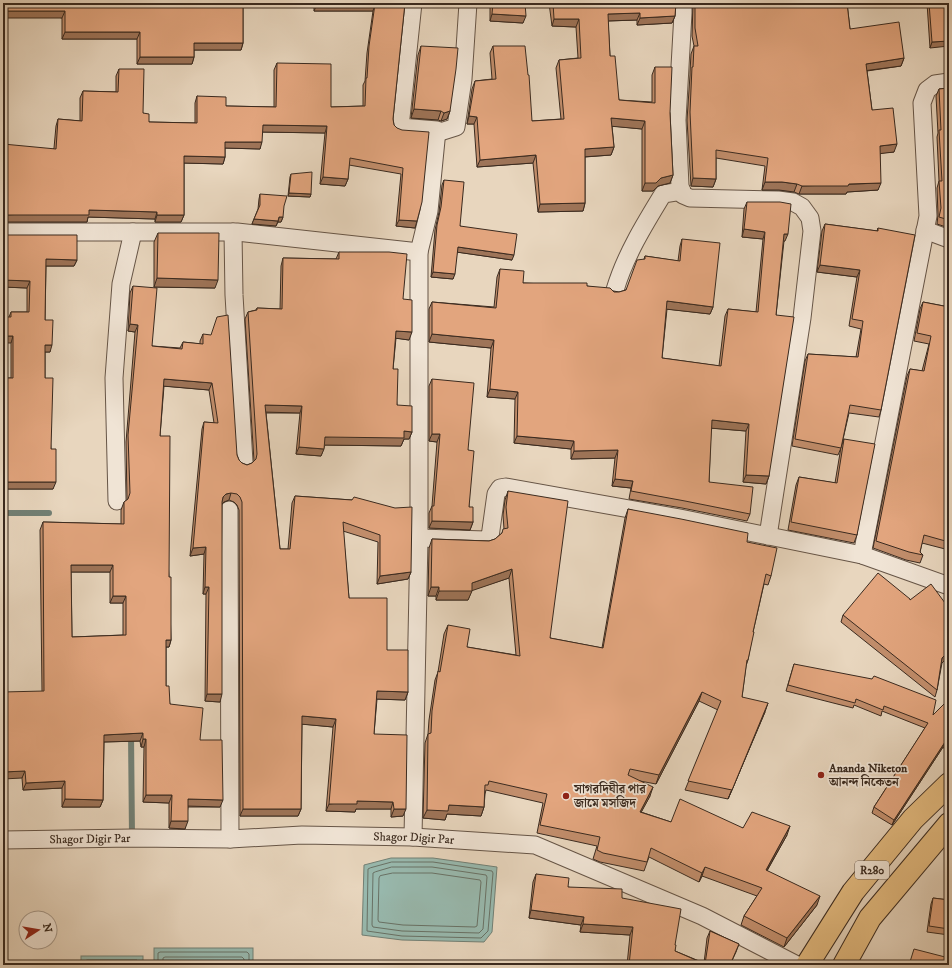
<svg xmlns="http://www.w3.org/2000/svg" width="952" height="968" font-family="'IM FELL DW Pica','Noto Serif Bengali',serif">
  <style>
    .water { fill: #98b9ae; stroke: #728075 }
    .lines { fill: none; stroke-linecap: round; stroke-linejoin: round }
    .shore { stroke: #697266; stroke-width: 1 }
    .stream { stroke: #728075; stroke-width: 6 }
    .street-casing { stroke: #665547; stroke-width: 19 }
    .primary-casing { stroke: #3a2a1f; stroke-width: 24 }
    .street { stroke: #f0e4d5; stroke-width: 17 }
    .primary { stroke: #e4bb7f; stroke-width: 22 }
    .wall { fill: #c28e6c; stroke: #3a2a1f; fill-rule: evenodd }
    .shaded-wall { fill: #9e7458; stroke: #3a2a1f }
    .building { fill: #e2a57e; stroke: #3a2a1f; fill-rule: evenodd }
    .poi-dot { fill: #8f2418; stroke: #f0e4d5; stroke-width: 1.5 }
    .labels { text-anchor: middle; stroke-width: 3.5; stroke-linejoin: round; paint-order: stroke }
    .shield { fill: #f0e4d5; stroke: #716256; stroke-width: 1 }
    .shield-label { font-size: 11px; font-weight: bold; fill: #3a2a1f }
    .poi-label { font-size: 12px; font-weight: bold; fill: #3a2a1f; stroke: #f0e4d5; text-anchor: start }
    .street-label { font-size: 12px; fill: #3a2a1f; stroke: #f0e4d5 }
  </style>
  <rect width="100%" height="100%" fill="#e8d6be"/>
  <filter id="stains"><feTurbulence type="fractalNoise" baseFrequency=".005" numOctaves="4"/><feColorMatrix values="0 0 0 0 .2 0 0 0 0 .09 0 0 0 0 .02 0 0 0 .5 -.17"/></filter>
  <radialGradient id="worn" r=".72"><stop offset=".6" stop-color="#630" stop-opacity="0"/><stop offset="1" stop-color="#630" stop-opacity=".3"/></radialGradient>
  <g class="water">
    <path d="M 391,858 L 433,858 L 497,867 L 492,932 L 484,942 L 402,940 L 362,935 L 364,865 Z"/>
    <rect x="154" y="948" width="99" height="17"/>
    <rect x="81" y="956" width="62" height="9"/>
  </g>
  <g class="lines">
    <g class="shore">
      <path d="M 392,862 L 433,862 L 492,871 L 493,873 L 488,931 L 481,938 L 402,936 L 367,931 L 367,930 L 368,869 L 370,868 Z"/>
      <path d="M 392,867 L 432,867 L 486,875 L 487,877 L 483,929 L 479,933 L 402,931 L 373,927 L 372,925 L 373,873 L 375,872 Z"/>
      <path d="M 393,873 L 432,873 L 480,880 L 481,882 L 477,926 L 475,927 L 403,925 L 379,922 L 378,920 L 379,878 L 380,876 Z"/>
      <path d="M 85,965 L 85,961 L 87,960 L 137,960 L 139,962 L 139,965"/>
      <path d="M 158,965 L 158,953 L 160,952 L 247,952 L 249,954 L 249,965"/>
      <path d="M 163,965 L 163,958 L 165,957 L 242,957 L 244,959 L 244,965"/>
      <path d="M 169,965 L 171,963 L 236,963 L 238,965"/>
    </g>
    <g class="stream">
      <path d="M 3,513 L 49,513"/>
      <path d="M 131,734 L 132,836"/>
    </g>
    <defs>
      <g id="street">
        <path d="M 683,3 L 683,13 L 677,120 L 680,186 L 683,195 L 690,198 L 778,200 L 793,202 L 802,207 L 810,218 L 812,231 L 802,318 L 768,536"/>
        <path d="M 437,133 L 456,127 L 463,79 L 468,3"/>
        <path d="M 925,230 L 949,239"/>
        <path d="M 3,232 L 237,232 L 419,252"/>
        <path d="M 233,232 L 234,295 L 244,462"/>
        <path d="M 615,290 C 625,256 644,225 663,194 L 682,191"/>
        <path d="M 117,501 L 114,378 L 121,284 L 133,232"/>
        <path d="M 229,510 L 230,839"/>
        <path d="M 419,538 L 486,540 L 490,537 L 496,494 L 500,488 L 506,487 L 680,518 L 862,555 L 949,586"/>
        <path d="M 862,555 L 928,216 L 922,103 L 927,90 L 935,84 L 949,82"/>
        <path d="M 413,837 L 419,538 L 419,252 L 429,211 L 437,130 L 400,127 L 413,3"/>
        <path id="s1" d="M 3,840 L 132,838 L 230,839 L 302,835 L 413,837 L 535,845 L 702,916 L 797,965"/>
      </g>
      <g id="primary">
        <path d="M 807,965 L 853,892 L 913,819 L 949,784"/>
        <path d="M 844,965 L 870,918 L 949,824"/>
      </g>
    </defs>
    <use href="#street" class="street-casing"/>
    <use href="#primary" class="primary-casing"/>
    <use href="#street" class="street"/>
    <use href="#primary" class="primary"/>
  </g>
  <g class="wall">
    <path d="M 3,3 L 257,3 L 256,4 L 243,4 L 243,43 L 241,50 L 194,50 L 194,57 L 192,64 L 137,64 L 137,39 L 62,39 L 62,18 Z"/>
    <path d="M 314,3 L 405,3 L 393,119 L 394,125 L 397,128 L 415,228 L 396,226 L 401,174 L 349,165 L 348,179 L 345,186 L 320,184 L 325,133 L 262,132 L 260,149 L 225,148 L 225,157 L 223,164 L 184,163 L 184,215 L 181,222 L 155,222 L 155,219 L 88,217 L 87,222 L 3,222 L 54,148 L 56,126 L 58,119 L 80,121 L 80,98 L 83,91 L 116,92 L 116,76 L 119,69 L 143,113 L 149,122 L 195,123 L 195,103 L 197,96 L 226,106 L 274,107 L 274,70 L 277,63 L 331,107 L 363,106 L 363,85 L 365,81 L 367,53 L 373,11 L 314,11 Z"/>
    <path d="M 490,3 L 525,3 L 523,23 L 490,21 Z"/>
    <path d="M 549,3 L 676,3 L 675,16 L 672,23 L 637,25 L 637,20 L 608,21 L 610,56 L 619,100 L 652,102 L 652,75 L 655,67 L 670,113 L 673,175 L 670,183 L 658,186 L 653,191 L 642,191 L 642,129 L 612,126 L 614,147 L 611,155 L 585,157 L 585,203 L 583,211 L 538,212 L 533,163 L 477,167 L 474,124 L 467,124 L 472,89 L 475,81 L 492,79 L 490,53 L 493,46 L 532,121 L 561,119 L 556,68 L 559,60 L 578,58 L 576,27 L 552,26 Z"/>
    <path d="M 693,3 L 847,3 L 850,29 L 904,58 L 901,66 L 867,71 L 872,110 L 894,152 L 880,153 L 878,190 L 847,192 L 846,194 L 799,194 L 794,192 L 779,190 L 762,190 L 765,166 L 716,158 L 716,179 L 713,187 L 691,186 L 687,120 L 690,75 L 690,72 L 691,54 L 694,46 L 692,36 Z"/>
    <path d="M 927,3 L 949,3 L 930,48 Z"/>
    <path d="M 421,46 L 450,111 L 447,119 L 441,121 L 438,120 L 411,118 L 418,55 Z"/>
    <path d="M 949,88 L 949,228 L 937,224 L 938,215 L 937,188 L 939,181 L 937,137 L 938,133 L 936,96 L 939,89 Z"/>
    <path d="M 291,174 L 311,194 L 310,197 L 288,196 L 290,177 Z"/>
    <path d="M 444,180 L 460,226 L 512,260 L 457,252 L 453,279 L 431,277 L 435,230 L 439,212 L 442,185 Z"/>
    <path d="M 260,194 L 283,217 L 281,222 L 278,222 L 276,226 L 252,224 L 258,209 L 259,199 Z"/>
    <path d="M 747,202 L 785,241 L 784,241 L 776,315 L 769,476 L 766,484 L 743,482 L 746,431 L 711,428 L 709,482 L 750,514 L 747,521 L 682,508 L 629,499 L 631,488 L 612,486 L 615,458 L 571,459 L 571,449 L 514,443 L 515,399 L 487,397 L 491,348 L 429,342 L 429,309 L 432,302 L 494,307 L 497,277 L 500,269 L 523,283 L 587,286 L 619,292 L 626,290 L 644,259 L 645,256 L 678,261 L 680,246 L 682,239 L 713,307 L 710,314 L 667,309 L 662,358 L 719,366 L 725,316 L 728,309 L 756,312 L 763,239 L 742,237 L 744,209 Z"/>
    <path d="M 825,224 L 877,231 L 878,228 L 881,410 L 879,417 L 849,413 L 841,448 L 838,455 L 792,446 L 805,361 L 808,354 L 856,357 L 861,329 L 849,326 L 857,277 L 817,272 L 822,231 Z"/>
    <path d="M 158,233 L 215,288 L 154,287 L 154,242 Z"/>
    <path d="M 3,234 L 77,260 L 74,266 L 46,266 L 45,320 L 50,352 L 45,352 L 45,378 L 51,449 L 53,489 L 3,489 L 3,378 L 11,378 L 11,343 L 9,317 L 11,312 L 27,312 L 27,288 L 3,287 Z"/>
    <path d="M 339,252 L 403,299 L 409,340 L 396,338 L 393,369 L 397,405 L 412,432 L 409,439 L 404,439 L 401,446 L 325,445 L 321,456 L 296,454 L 300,413 L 266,413 L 280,549 L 288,549 L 292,503 L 295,496 L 352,500 L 411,572 L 408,579 L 377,584 L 378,542 L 343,531 L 349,598 L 387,650 L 408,692 L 405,700 L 377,699 L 374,734 L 403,816 L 391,817 L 391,809 L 356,809 L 355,812 L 326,811 L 333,727 L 302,724 L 301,809 L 298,816 L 240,816 L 239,510 L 237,505 L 234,502 L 229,500 L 224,502 L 222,504 L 220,702 L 205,701 L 206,594 L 203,594 L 204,554 L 190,556 L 202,429 L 204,422 L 214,423 L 209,390 L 164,386 L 160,436 L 169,577 L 171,640 L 169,647 L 166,647 L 166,686 L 170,704 L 200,740 L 220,807 L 188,807 L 185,829 L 169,828 L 169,803 L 143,802 L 144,747 L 141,747 L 140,741 L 104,742 L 103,800 L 100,807 L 62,807 L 62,788 L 23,790 L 22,778 L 42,691 L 40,530 L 43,522 L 121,524 L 121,510 L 124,502 L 127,500 L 126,442 L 135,332 L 128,331 L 130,293 L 133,286 L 152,346 L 180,348 L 183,342 L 200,344 L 200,341 L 203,334 L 237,455 L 239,460 L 242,463 L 247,465 L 252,463 L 254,461 L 245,319 L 248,312 L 256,310 L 257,308 L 280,309 L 281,266 L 283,258 L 336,259 ZM 71,572 L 110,572 L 110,603 L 123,603 L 123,635 L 72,637 Z"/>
    <path d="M 923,302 L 949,307 L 949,550 L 922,543 L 920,552 L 923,555 L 920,563 L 906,560 L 873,548 L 907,376 L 910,369 L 922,371 L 929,344 L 914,341 L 920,309 Z"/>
    <path d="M 432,379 L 468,450 L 469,507 L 473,522 L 470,530 L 429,528 L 429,513 L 432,506 L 437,442 L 429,441 L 429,386 Z"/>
    <path d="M 844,439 L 857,535 L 854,543 L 788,530 L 796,485 L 799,477 L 835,483 L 841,447 Z"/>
    <path d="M 508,491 L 550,638 L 602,648 L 625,518 L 628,509 L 747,542 L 771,576 L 768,585 L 764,584 L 753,632 L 748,660 L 746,666 L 742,697 L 765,712 L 728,799 L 685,790 L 718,710 L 699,701 L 656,784 L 640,781 L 650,796 L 641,812 L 671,822 L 743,828 L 787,835 L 767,871 L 817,905 L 784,947 L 741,925 L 744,916 L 757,896 L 702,876 L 699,882 L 649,857 L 644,871 L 600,862 L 593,859 L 597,846 L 537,833 L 543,803 L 486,790 L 485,794 L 484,807 L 481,816 L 447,814 L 445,820 L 423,818 L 425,743 L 428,734 L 429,720 L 435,680 L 438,672 L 444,634 L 448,625 L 467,647 L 516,655 L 509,578 L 472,590 L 468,600 L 436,600 L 436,596 L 428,596 L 429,548 L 432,539 L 489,541 L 495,539 L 502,533 L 504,529 L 503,515 L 505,500 Z"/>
    <path d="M 843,615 L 942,663 L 937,690 L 935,697 L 841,622 Z"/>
    <path d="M 794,664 L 933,715 L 946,704 L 948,700 L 949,699 L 949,748 L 946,751 L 943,747 L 892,825 L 872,813 L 874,807 L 925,728 L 882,711 L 881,716 L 854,705 L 853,708 L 786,691 Z"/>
    <path d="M 536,874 L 568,887 L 622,898 L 675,945 L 675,951 L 704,963 L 707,938 L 710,931 L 739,944 L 736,952 L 730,965 L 627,965 L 630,935 L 580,932 L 581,925 L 529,918 L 533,882 Z"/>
    <path d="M 933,898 L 949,900 L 949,935 L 927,932 L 931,904 Z"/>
  </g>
  <g class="shaded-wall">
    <path d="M 241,3 L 257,3 L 256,4 L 241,4 Z"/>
    <path d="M 317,4 L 375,4 L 373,11 L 314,11 Z"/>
    <path d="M 3,11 L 65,11 L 62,18 L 3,18 Z"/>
    <path d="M 640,13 L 637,20 L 605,21 L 608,14 Z"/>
    <path d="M 492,14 L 526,16 L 523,23 L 490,21 Z"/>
    <path d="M 675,16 L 672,23 L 637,25 L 640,18 Z"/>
    <path d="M 554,19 L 579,19 L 576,27 L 552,26 Z"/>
    <path d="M 65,32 L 140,32 L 137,39 L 62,39 Z"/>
    <path d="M 949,41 L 949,46 L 930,48 L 932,42 Z"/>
    <path d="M 194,43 L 243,43 L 241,50 L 192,50 Z"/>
    <path d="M 140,57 L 194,57 L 192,64 L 137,64 Z"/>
    <path d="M 904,58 L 901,66 L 863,71 L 866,64 Z"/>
    <path d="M 414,109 L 441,111 L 438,120 L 411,118 Z"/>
    <path d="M 450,111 L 447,119 L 441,121 L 444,113 Z"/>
    <path d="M 469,116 L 477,117 L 474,124 L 467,124 Z"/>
    <path d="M 611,118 L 645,121 L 642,129 L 609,126 Z"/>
    <path d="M 263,125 L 327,126 L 325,133 L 260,132 Z"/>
    <path d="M 225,142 L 262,142 L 260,149 L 223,148 Z"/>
    <path d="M 897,144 L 894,152 L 877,154 L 880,146 Z"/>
    <path d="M 614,147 L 611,155 L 582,157 L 585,149 Z"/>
    <path d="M 536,155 L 533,163 L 477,167 L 480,160 Z"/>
    <path d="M 184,156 L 225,157 L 223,164 L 182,163 Z"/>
    <path d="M 673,175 L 670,183 L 658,186 L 653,191 L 642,191 L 645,183 L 661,178 Z"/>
    <path d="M 323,177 L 348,179 L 345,186 L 320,184 Z"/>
    <path d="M 693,178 L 716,179 L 713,187 L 691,186 Z"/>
    <path d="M 765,182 L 782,182 L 797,184 L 794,192 L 779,190 L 762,190 Z"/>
    <path d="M 881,183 L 878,190 L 847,192 L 846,194 L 799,194 L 802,186 Z"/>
    <path d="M 289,193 L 311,194 L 310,197 L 288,196 Z"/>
    <path d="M 585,203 L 583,211 L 538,212 L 540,204 Z"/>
    <path d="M 89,210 L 157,212 L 155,219 L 88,217 L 87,222 L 3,222 L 3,216 L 6,215 Z"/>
    <path d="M 157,215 L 184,215 L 181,222 L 155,222 Z"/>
    <path d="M 279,217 L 283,217 L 281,222 L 278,222 Z"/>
    <path d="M 254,219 L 278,221 L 276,226 L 252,224 Z"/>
    <path d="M 399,220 L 417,221 L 415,228 L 396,226 Z"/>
    <path d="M 744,229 L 765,232 L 763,239 L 742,237 Z"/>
    <path d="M 784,234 L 788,234 L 785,241 L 782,241 Z"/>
    <path d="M 458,247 L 514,255 L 512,260 L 456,252 Z"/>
    <path d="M 46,259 L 77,260 L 74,266 L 43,266 Z"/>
    <path d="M 820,265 L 860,270 L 857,277 L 817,272 Z"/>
    <path d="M 433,272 L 455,274 L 453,279 L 431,277 Z"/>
    <path d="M 157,278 L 218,280 L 215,288 L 154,287 Z"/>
    <path d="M 3,280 L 30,281 L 27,288 L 3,287 Z"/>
    <path d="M 667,301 L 713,307 L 710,314 L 665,309 Z"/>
    <path d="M 130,324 L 138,325 L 135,332 L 128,331 Z"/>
    <path d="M 396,331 L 412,332 L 409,340 L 394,338 Z"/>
    <path d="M 432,334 L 494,340 L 491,348 L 429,342 Z"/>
    <path d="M 3,336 L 13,336 L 11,343 L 3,343 Z"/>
    <path d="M 45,345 L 52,345 L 50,352 L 42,352 Z"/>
    <path d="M 164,379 L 212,383 L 209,390 L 162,386 Z"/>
    <path d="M 490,389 L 518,392 L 515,399 L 487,397 Z"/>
    <path d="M 265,405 L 302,406 L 300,413 L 262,412 Z"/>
    <path d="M 712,420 L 749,424 L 746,431 L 709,428 Z"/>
    <path d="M 404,431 L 412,432 L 409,439 L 404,439 L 401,446 L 322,445 L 325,437 Z"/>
    <path d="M 432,434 L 440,434 L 437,442 L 429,441 Z"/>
    <path d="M 517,436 L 574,441 L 571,449 L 514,443 Z"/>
    <path d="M 299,447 L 324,449 L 321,456 L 296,454 Z"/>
    <path d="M 618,450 L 615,458 L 571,459 L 574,451 Z"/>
    <path d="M 746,475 L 769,476 L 766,484 L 743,482 Z"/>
    <path d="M 615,479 L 633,481 L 631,488 L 612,486 Z"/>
    <path d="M 3,482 L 56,482 L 53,489 L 3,489 Z"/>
    <path d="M 231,493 L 229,500 L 224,502 L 221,505 L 223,497 L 226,494 Z"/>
    <path d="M 432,521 L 473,522 L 470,530 L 429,528 Z"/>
    <path d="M 206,547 L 204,554 L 190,556 L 193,548 Z"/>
    <path d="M 71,565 L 113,565 L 110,572 L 68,572 Z"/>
    <path d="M 512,569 L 509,578 L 471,591 L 472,591 L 468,600 L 436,600 L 439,591 L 472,583 Z"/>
    <path d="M 411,572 L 408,579 L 377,584 L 380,576 Z"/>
    <path d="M 205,587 L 209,587 L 206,594 L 203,594 Z"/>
    <path d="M 431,587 L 439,587 L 436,596 L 428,596 Z"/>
    <path d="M 113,596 L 126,596 L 123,603 L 110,603 Z"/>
    <path d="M 166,640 L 171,640 L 169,647 L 163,647 Z"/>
    <path d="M 949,651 L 949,656 L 940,665 L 942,658 Z"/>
    <path d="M 377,691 L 408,692 L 405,700 L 375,699 Z"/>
    <path d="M 702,692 L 699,701 L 656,784 L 659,775 Z"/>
    <path d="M 207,694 L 222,694 L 220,702 L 205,701 Z"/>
    <path d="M 768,703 L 765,712 L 728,799 L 732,790 Z"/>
    <path d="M 302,716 L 336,719 L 333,727 L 300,724 Z"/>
    <path d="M 143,733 L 140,741 L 101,742 L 104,735 Z"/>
    <path d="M 143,739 L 146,739 L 144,747 L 141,747 Z"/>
    <path d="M 945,742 L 943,747 L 892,825 L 894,820 Z"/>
    <path d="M 949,744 L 949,748 L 946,751 L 948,745 Z"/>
    <path d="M 25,771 L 22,778 L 3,779 L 3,772 Z"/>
    <path d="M 65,781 L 62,788 L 23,790 L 26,783 Z"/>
    <path d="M 653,787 L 650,796 L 637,820 L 640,812 Z"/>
    <path d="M 146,795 L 172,795 L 169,803 L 143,802 Z"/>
    <path d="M 65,799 L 103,800 L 100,807 L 62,807 Z"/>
    <path d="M 188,799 L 223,800 L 220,807 L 186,806 Z"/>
    <path d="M 357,801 L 393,802 L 391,809 L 356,809 L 355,812 L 326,811 L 329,804 Z"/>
    <path d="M 449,805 L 484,807 L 481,816 L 447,814 L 445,820 L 423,818 L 427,810 Z"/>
    <path d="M 243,809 L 301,809 L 298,816 L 240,816 Z"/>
    <path d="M 394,809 L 406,809 L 403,816 L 391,817 Z"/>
    <path d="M 171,821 L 188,821 L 185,829 L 169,828 Z"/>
    <path d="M 790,826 L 787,835 L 762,879 L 766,870 Z"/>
    <path d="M 705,867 L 702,876 L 699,882 L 702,873 Z"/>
    <path d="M 820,896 L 817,905 L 784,947 L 787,938 Z"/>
    <path d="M 531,910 L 584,917 L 581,925 L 529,918 Z"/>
    <path d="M 583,924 L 633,927 L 630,935 L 580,932 Z"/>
  </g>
  <g class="building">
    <path d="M 3,3 L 243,3 L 243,43 L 194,43 L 194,57 L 140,57 L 140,32 L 65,32 L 65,11 L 3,11 Z"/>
    <path d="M 317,3 L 405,3 L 393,119 L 394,125 L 397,128 L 402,130 L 429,132 L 422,202 L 417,221 L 399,220 L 403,168 L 350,158 L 348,179 L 323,177 L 327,126 L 263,125 L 262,142 L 225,142 L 225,157 L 184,156 L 184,215 L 157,215 L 157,212 L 89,210 L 89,215 L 6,215 L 3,216 L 3,144 L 56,149 L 58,119 L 82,121 L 83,91 L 118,92 L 119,69 L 144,69 L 143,113 L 149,114 L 149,122 L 197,123 L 197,96 L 226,97 L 226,106 L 276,107 L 277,63 L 331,64 L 331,107 L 365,106 L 366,78 L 367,78 L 369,46 L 375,4 L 317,4 Z"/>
    <path d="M 493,3 L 525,3 L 526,16 L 492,14 Z"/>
    <path d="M 553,3 L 676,3 L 675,16 L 640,18 L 640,13 L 608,14 L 610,56 L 615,56 L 619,100 L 655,103 L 655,67 L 672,67 L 670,113 L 673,175 L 661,178 L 656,183 L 645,183 L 645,121 L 611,118 L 614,147 L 585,149 L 585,203 L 540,204 L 536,155 L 480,160 L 477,117 L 469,116 L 475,81 L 496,79 L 493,46 L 525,46 L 528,75 L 529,75 L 532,121 L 564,119 L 559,60 L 581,58 L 579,19 L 554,19 Z"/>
    <path d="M 695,3 L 847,3 L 850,29 L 899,22 L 904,58 L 866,64 L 872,110 L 893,108 L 897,144 L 880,146 L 881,183 L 849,184 L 848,186 L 802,186 L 797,184 L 782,182 L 765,182 L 768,158 L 716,150 L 716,179 L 693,178 L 690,112 L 692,67 L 693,67 L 694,46 L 698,46 L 695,28 Z"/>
    <path d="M 929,3 L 949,3 L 949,41 L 932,42 Z"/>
    <path d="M 421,46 L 458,48 L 456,69 L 450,111 L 444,113 L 441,111 L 414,109 Z"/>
    <path d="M 949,88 L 949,220 L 939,217 L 941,208 L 939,181 L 942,181 L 939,130 L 941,130 L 939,89 Z"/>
    <path d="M 312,172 L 311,194 L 289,193 L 291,174 Z"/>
    <path d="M 444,180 L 464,182 L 460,226 L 517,234 L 514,255 L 458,247 L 455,274 L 433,272 L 437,225 L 441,207 Z"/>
    <path d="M 260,194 L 287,196 L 284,206 L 283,217 L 279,217 L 278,221 L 254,219 L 260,205 Z"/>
    <path d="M 747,202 L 780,202 L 791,204 L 788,234 L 784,234 L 776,315 L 794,317 L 769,476 L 746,475 L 749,424 L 712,420 L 709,482 L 753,487 L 750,514 L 685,501 L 631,491 L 633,481 L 615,479 L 618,450 L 574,451 L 574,441 L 517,436 L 518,392 L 490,389 L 494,340 L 432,334 L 432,302 L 496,308 L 500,269 L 524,271 L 523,283 L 587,283 L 587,286 L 610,288 L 614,292 L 619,292 L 626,290 L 637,260 L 645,259 L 645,256 L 680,261 L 682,239 L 720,243 L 713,307 L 667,301 L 662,358 L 721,366 L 728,309 L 758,312 L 765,232 L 744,229 Z"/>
    <path d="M 825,224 L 878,231 L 878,228 L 915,235 L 881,410 L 850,405 L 841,448 L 795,439 L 808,354 L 858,357 L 863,321 L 852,319 L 860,270 L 820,265 Z"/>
    <path d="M 158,233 L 219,233 L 218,280 L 157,278 Z"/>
    <path d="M 3,234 L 5,235 L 77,235 L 77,260 L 46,259 L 45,320 L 53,320 L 52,345 L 45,345 L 45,378 L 53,378 L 51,449 L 56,449 L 56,482 L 3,482 L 3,378 L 13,378 L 13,336 L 3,336 L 3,317 L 11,317 L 11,312 L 29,312 L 30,281 L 3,280 Z"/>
    <path d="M 339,252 L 389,252 L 407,254 L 403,299 L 412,300 L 412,332 L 396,331 L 393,369 L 398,369 L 397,405 L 412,406 L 412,432 L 404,431 L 404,438 L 325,437 L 324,449 L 299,447 L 302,406 L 265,405 L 280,549 L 290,549 L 295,496 L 352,500 L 354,497 L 395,508 L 412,507 L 411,572 L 380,576 L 380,535 L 343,522 L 349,598 L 387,598 L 387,650 L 408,650 L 408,692 L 377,691 L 374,734 L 407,735 L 406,809 L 394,809 L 393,802 L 357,801 L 357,804 L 329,804 L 336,719 L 302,716 L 301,809 L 243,809 L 242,502 L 240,497 L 237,494 L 231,493 L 226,494 L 223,497 L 222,502 L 222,694 L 207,694 L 209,587 L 205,587 L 206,547 L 193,548 L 204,422 L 218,423 L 212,383 L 164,379 L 160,436 L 170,436 L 169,577 L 171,577 L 171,640 L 166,640 L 166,686 L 169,686 L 170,704 L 203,708 L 200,740 L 222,740 L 223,800 L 188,799 L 188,821 L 171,821 L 172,795 L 146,795 L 146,739 L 143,739 L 143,733 L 104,735 L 103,800 L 65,799 L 65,781 L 26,783 L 25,771 L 3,772 L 3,679 L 4,679 L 3,692 L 44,691 L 43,522 L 124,524 L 124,502 L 128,499 L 130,493 L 128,435 L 138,325 L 130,324 L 133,286 L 157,288 L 152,346 L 182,349 L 183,342 L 203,344 L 203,334 L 211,335 L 217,317 L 228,315 L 237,455 L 239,460 L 242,463 L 247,465 L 252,463 L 256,459 L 257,454 L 248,312 L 257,310 L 257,308 L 282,309 L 283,258 L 339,259 ZM 71,565 L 113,565 L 113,596 L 126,596 L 126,635 L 72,637 Z"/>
    <path d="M 923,302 L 949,307 L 949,542 L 924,535 L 920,552 L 923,555 L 909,552 L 876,541 L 910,369 L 924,371 L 931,336 L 917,333 Z"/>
    <path d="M 432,379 L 474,383 L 468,450 L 474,451 L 469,507 L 473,507 L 473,522 L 432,521 L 432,506 L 434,506 L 434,505 L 440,434 L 432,434 Z"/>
    <path d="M 844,439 L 875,444 L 857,535 L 791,522 L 799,477 L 837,483 Z"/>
    <path d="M 508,491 L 568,501 L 550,638 L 603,648 L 628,509 L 681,519 L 748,533 L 747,542 L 777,548 L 771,576 L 766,574 L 753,632 L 754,632 L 748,660 L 747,660 L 742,697 L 768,703 L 732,790 L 688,781 L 721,701 L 702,692 L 659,775 L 630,769 L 628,775 L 653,787 L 640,812 L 671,822 L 680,799 L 743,828 L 752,812 L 790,826 L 766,870 L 820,896 L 787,938 L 744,916 L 762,888 L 705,867 L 702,873 L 651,848 L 647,862 L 603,853 L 597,850 L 600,837 L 540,825 L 547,794 L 489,781 L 488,785 L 485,785 L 484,807 L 449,805 L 448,811 L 427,810 L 428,734 L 431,733 L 432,711 L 438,671 L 440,672 L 448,625 L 470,629 L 467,647 L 520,656 L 512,569 L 472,583 L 472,591 L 439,591 L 439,587 L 431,587 L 432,539 L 489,541 L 495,539 L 502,533 L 503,529 L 508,528 L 506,507 Z"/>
    <path d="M 878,573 L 910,599 L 910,600 L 931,584 L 948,607 L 949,606 L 949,651 L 942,658 L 937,690 L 843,615 Z"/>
    <path d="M 794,664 L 872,679 L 874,676 L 936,700 L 933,715 L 945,703 L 949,705 L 949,744 L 948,745 L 945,742 L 894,820 L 874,807 L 928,723 L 884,706 L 883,710 L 856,699 L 855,703 L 788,685 Z"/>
    <path d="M 536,874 L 569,878 L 568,887 L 622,889 L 622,898 L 681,909 L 675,945 L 676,945 L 675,951 L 705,964 L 710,931 L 739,944 L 730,965 L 629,965 L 633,927 L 583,924 L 584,917 L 531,910 Z"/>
    <path d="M 933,898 L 949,900 L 949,929 L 929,926 Z"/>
    <path d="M 914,949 L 949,958 L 949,965 L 909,965 Z"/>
    <path d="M 444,961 L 443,965 L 410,965 L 410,963 Z"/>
  </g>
  <g class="poi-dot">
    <circle cx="821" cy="775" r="4"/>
    <circle cx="566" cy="796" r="4"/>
  </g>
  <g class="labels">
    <rect class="shield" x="855" y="861" width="34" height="18" rx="3"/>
    <g class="shield-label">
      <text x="872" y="874">R280</text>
    </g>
    <g class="poi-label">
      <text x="829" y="772">Ananda Niketon<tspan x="829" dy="14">আনন্দ নিকেতন</tspan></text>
      <text x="574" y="793">সাগরদিঘীর পার<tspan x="574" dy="14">জামে মসজিদ</tspan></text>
    </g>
    <g class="street-label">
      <text dy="4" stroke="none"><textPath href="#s1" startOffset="411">Shagor Digir Par</textPath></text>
      <text dy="4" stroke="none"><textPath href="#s1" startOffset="87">Shagor Digir Par</textPath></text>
    </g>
  </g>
  <rect width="952" height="968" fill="none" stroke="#e8d6be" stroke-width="16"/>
  <rect x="4" y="4" width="944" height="960" fill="none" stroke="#3a2a1f" stroke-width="2"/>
  <rect x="8" y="8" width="936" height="952" fill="none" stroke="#3a2a1f"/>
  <g transform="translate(38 930) rotate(78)"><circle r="19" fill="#f0e4d5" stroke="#a79a8c"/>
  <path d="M0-3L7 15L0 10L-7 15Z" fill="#8f2418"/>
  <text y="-6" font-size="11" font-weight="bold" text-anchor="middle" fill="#3a2a1f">N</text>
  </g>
  <rect width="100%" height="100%" filter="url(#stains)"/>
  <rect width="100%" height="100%" fill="url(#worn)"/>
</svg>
